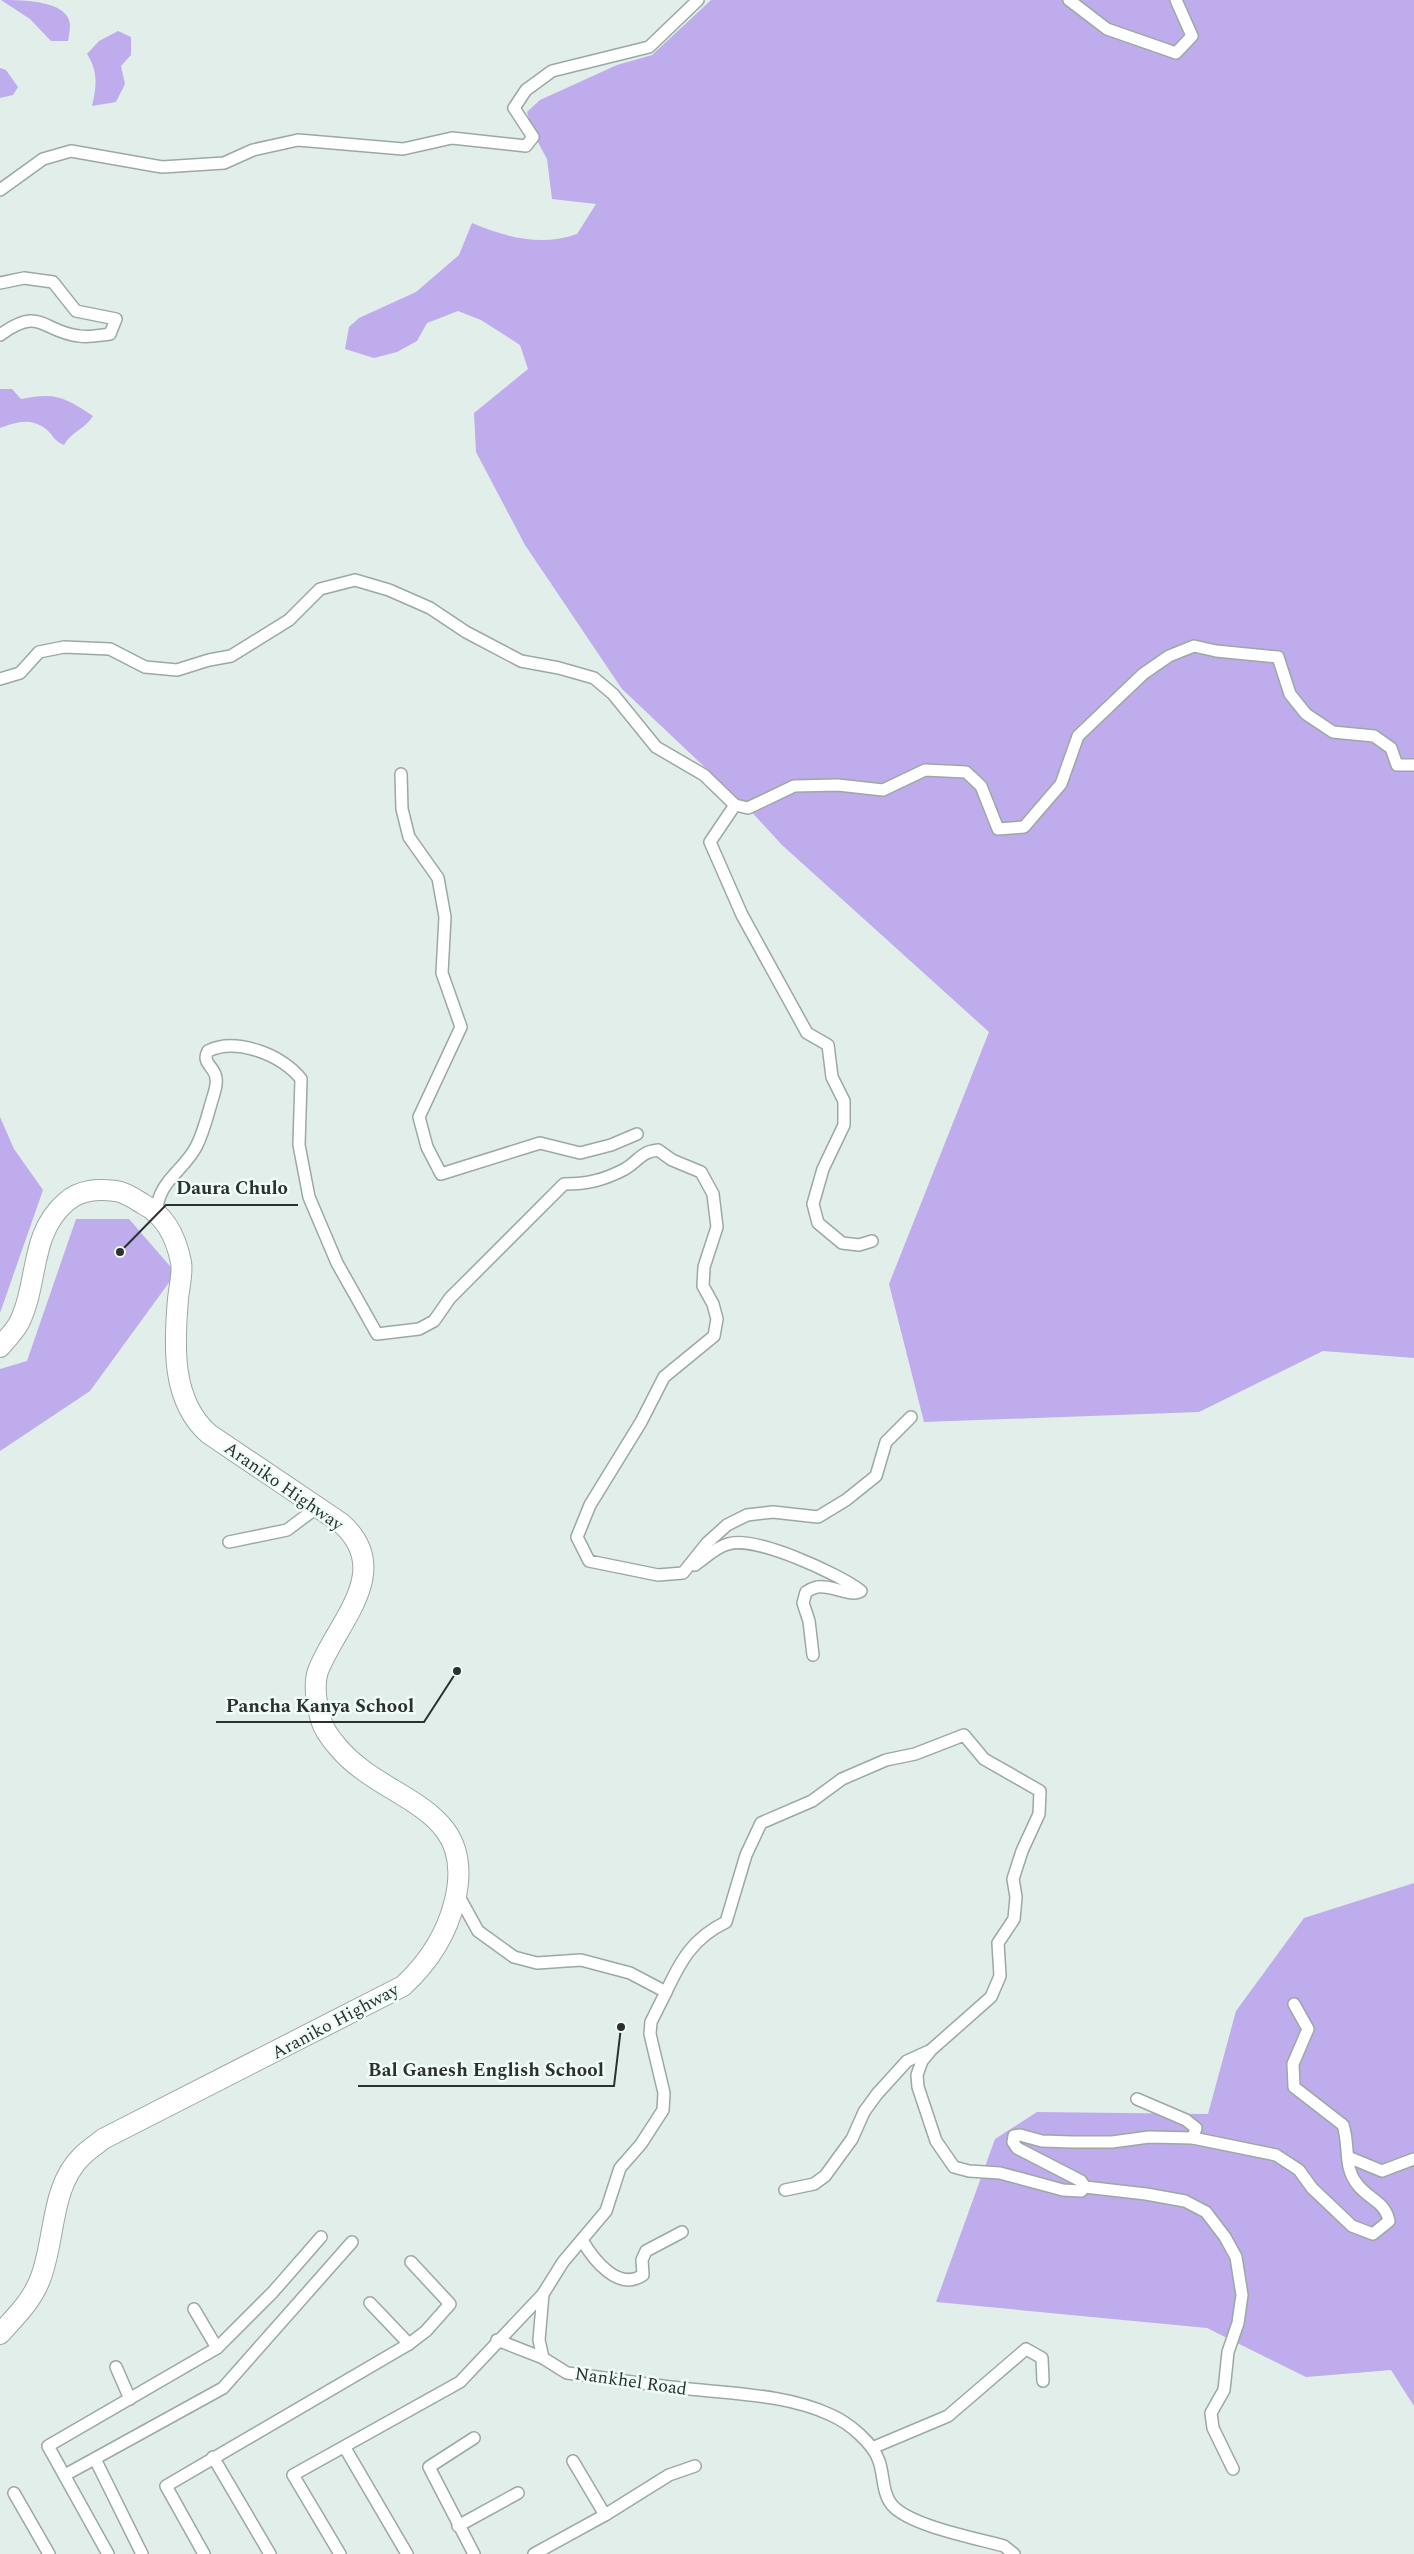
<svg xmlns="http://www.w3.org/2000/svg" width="1414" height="2554" font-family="Spectral,serif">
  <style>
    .forest { fill: #bfacec }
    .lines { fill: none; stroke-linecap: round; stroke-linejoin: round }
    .street-casing { stroke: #9ca8a4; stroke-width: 14 }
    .highway-casing { stroke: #9ca8a4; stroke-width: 22 }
    .street { stroke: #fff; stroke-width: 11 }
    .highway { stroke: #fff; stroke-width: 20 }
    .labels { text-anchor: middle; stroke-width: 5; stroke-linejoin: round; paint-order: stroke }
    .street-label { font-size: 18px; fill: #2c302f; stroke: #effcf8 }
    .leader { fill: none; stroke: #2c302f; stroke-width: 2 }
    .callout-dot { fill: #2c302f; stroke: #effcf8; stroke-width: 2 }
    .callout-label { font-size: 19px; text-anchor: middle; font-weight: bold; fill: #2c302f; stroke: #effcf8; stroke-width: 5; stroke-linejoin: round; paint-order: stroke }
  </style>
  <rect width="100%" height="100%" fill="#e2eeea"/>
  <g class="forest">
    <path d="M 1,0 C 21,0 69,0 70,25 C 70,30 69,36 68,41 L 51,41 L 30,19 Z"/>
    <path d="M 711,0 L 1414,0 L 1414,1358 L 1323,1351 L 1199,1412 L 924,1422 L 889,1284 L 989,1032 L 782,845 L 748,808 L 622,689 L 525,545 L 476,452 L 474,413 L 528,369 L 520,345 L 481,320 L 458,311 L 427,323 L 417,341 L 397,352 L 374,358 L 345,349 L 349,327 L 359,318 L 416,292 L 459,255 L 472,223 C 505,237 542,247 577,234 L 596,204 L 552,199 L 547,159 L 533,133 L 527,112 L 540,100 L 617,65 L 652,55 Z"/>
    <path d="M 118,31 L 131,37 L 131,55 L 121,66 L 125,84 L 116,102 L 92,106 C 97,86 98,71 87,54 L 99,41 Z"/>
    <path d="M 0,68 L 6,70 L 18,87 L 13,95 L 0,98 Z"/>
    <path d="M 0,389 L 12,389 L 21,399 C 55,392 65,397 93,416 C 85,429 71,432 64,445 C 52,439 54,436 46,429 C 31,417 16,422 0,428 Z"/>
    <path d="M 0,1117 L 14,1149 L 43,1190 L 0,1313 Z"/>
    <path d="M 76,1219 L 129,1219 L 176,1273 L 90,1391 L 0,1451 L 0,1369 L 27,1361 Z"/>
    <path d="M 1414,1883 L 1414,2406 L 1391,2370 L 1306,2377 L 1207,2328 L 936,2302 L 995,2139 L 1037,2112 L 1208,2114 L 1236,2011 L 1304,1918 Z"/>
  </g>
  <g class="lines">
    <defs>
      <g id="street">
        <path d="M 1069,0 L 1107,29 L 1176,53 L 1192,36 L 1176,0"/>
        <path d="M 0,190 L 43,159 L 71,151 L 162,167 L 224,163 L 253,150 L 298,140 L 403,149 L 452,138 L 526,146 L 533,137 L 514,108 L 526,90 L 552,71 L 649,47 L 698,0"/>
        <path d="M 0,283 L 24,278 L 53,282 L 76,311 L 116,319 L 110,334 C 100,335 89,338 79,336 C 42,332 41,305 0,335"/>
        <path d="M 0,679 L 20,673 L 39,652 L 64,647 L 110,649 L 145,667 L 177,670 L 209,660 L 231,656 L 289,620 L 320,589 L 355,580 L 389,590 L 430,608 L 466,632 L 521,661 L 559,668 L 594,678 L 613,694 L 656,747 L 704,775 L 735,805 L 710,842 L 742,915 L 807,1033 L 828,1045 L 832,1077 L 844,1101 L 844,1125 L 823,1169 L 813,1204 L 818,1223 L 842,1243 L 859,1245 L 872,1241"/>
        <path d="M 401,774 L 402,809 L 409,837 L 438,878 L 445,917 L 442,973 L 461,1027 L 419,1117 L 427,1147 L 441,1174 L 540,1143 L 580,1153 L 611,1145 L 637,1134"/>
        <path d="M 735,805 L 748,808 L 794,786 L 838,785 L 883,790 L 925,770 L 966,772 L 981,786 L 998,829 L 1024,827 L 1061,784 L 1078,736 L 1143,674 L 1169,656 L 1194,646 L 1216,651 L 1278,657 L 1290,694 L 1306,714 L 1333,732 L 1374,736 L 1391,748 L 1397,765 L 1414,765"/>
        <path d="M 157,1211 C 157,1183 184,1170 196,1147 C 204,1132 208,1113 213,1097 C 215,1091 217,1083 216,1078 C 215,1067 201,1063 208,1051 C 236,1037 283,1055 301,1079 L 299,1145 L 309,1197 L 337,1263 L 377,1334 L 419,1329 L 434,1321 L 450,1298 L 564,1184 C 588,1184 604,1180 625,1169 C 639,1161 640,1152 658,1150 L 672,1160 L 701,1172 L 713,1194 L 717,1227 L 704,1267 L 703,1286 L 713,1304 L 717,1319 L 714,1336 L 664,1377 L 641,1422 L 590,1505 L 577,1537 L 589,1561 L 658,1575 L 683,1573 L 707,1543 L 727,1525 L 747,1515 L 773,1512 L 818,1517 L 846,1500 L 876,1476 L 886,1442 L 911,1417"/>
        <path d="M 229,1542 L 287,1530 L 319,1506"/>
        <path d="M 695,1565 C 705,1558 716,1547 728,1544 C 755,1535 839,1574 861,1591 C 852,1598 831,1584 817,1587 C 813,1588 809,1590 806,1592 L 803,1603 L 809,1621 L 813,1655"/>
        <path d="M 457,1893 L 478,1931 L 514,1957 L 537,1963 L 581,1960 L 630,1973 L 666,1992 L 651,2022 L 650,2034 L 664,2093 L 663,2110 L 641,2144 L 620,2168 L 606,2211 L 563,2262 L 543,2294 L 539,2340 L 543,2358 L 567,2373 C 608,2378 649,2385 690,2389 C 737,2394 788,2395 831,2415 C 849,2423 873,2443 879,2461 C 884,2475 882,2493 892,2505 C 910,2526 976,2538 1004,2546 L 1014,2554"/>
        <path d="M 666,1992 C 681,1960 693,1938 726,1922 L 746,1855 L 761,1823 L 812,1801 L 842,1779 L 886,1760 L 915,1754 L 964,1735 L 984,1759 L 1040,1791 L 1039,1814 L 1022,1851 L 1013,1879 L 1016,1897 L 1014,1919 L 998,1943 L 1000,1976 L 991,1997 L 931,2050 L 922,2061 L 917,2075 L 918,2087 L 936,2141 L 954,2167 L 969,2171 L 1000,2173 L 1063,2190 L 1081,2191 L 1085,2187 L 1081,2181 L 1017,2148 L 1013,2142 L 1014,2136 L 1020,2135 L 1042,2141 L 1072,2142 L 1112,2142 L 1149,2137 L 1193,2138 L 1196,2128 L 1186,2120 L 1137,2099"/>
        <path d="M 1193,2138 L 1276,2155 L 1299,2170 L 1312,2188 L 1352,2226 L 1373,2234 L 1389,2221 C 1385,2201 1368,2199 1357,2184 C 1343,2166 1350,2146 1343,2125 L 1294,2087 L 1293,2064 L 1308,2029 L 1294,2004"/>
        <path d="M 1348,2157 L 1382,2171 L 1414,2159"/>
        <path d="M 1085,2187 L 1146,2194 L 1185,2201 L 1206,2212 L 1225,2237 L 1236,2257 L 1242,2295 L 1238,2323 L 1228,2352 L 1224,2390 L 1211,2413 L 1213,2428 L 1233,2469"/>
        <path d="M 785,2190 L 814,2184 L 825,2176 L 852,2139 L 864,2112 L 877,2094 L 907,2061 L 929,2051"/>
        <path d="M 582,2240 C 593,2259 618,2292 643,2275 L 642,2260 L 646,2251 L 682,2232"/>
        <path d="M 370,2303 L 409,2344"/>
        <path d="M 194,2309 L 217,2348"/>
        <path d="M 497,2340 L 543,2358"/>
        <path d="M 116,2367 L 130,2399"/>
        <path d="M 474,2438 L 429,2467 L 474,2554"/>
        <path d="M 345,2448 L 407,2554"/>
        <path d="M 872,2448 L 948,2416 L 1026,2349 L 1042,2358 L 1043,2381"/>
        <path d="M 213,2457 L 270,2554"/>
        <path d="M 95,2459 L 142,2554"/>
        <path d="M 573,2461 L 605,2515"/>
        <path d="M 65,2475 L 223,2388 L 352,2242"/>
        <path d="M 14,2493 L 49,2554"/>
        <path d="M 458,2526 L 518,2493"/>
        <path d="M 108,2554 L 48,2446 L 217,2348 L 273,2292 L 321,2237"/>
        <path d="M 204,2554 L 166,2486 L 409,2344 L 426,2331 L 450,2304 L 411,2262"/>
        <path d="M 340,2554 L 293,2475 L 460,2382 L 543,2294"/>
        <path d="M 534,2554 L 605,2515 L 669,2475 L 695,2466"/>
      </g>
      <path id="highway" d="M 0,1347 C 6,1340 14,1332 19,1323 C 39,1283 29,1234 66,1202 C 81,1189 98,1189 116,1191 C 125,1192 135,1199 143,1204 C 165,1215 176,1237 181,1262 C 183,1273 179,1288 178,1299 C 174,1345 171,1401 209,1434 L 341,1523 C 395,1571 337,1622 318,1671 C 313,1686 317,1706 321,1720 C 324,1730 330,1738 337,1746 C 383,1803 478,1803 455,1900 C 447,1934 429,1962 403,1986 L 103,2139 C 96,2145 88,2150 82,2156 C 49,2188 56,2243 39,2282 C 30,2303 15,2317 0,2334"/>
    </defs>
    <use href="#street" class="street-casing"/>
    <use href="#highway" class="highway-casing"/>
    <use href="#street" class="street"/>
    <use href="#highway" class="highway"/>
  </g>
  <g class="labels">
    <g class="street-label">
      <text transform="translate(284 1486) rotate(35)" y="6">Araniko Highway</text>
      <text transform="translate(335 2021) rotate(-28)" y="6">Araniko Highway</text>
      <text transform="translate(631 2381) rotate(8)" y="6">Nankhel Road</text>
    </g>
  </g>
  <path class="leader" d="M120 1252L166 1205H298M457 1671L424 1722H216M621 2027L614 2086H358"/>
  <g class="callout-dot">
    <circle cx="120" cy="1252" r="5"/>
    <circle cx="457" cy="1671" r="5"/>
    <circle cx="621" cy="2027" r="5"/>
  </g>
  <g class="callout-label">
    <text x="232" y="1194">Daura Chulo</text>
    <text x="320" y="1712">Pancha Kanya School</text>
    <text x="486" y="2076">Bal Ganesh English School</text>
  </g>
</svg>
